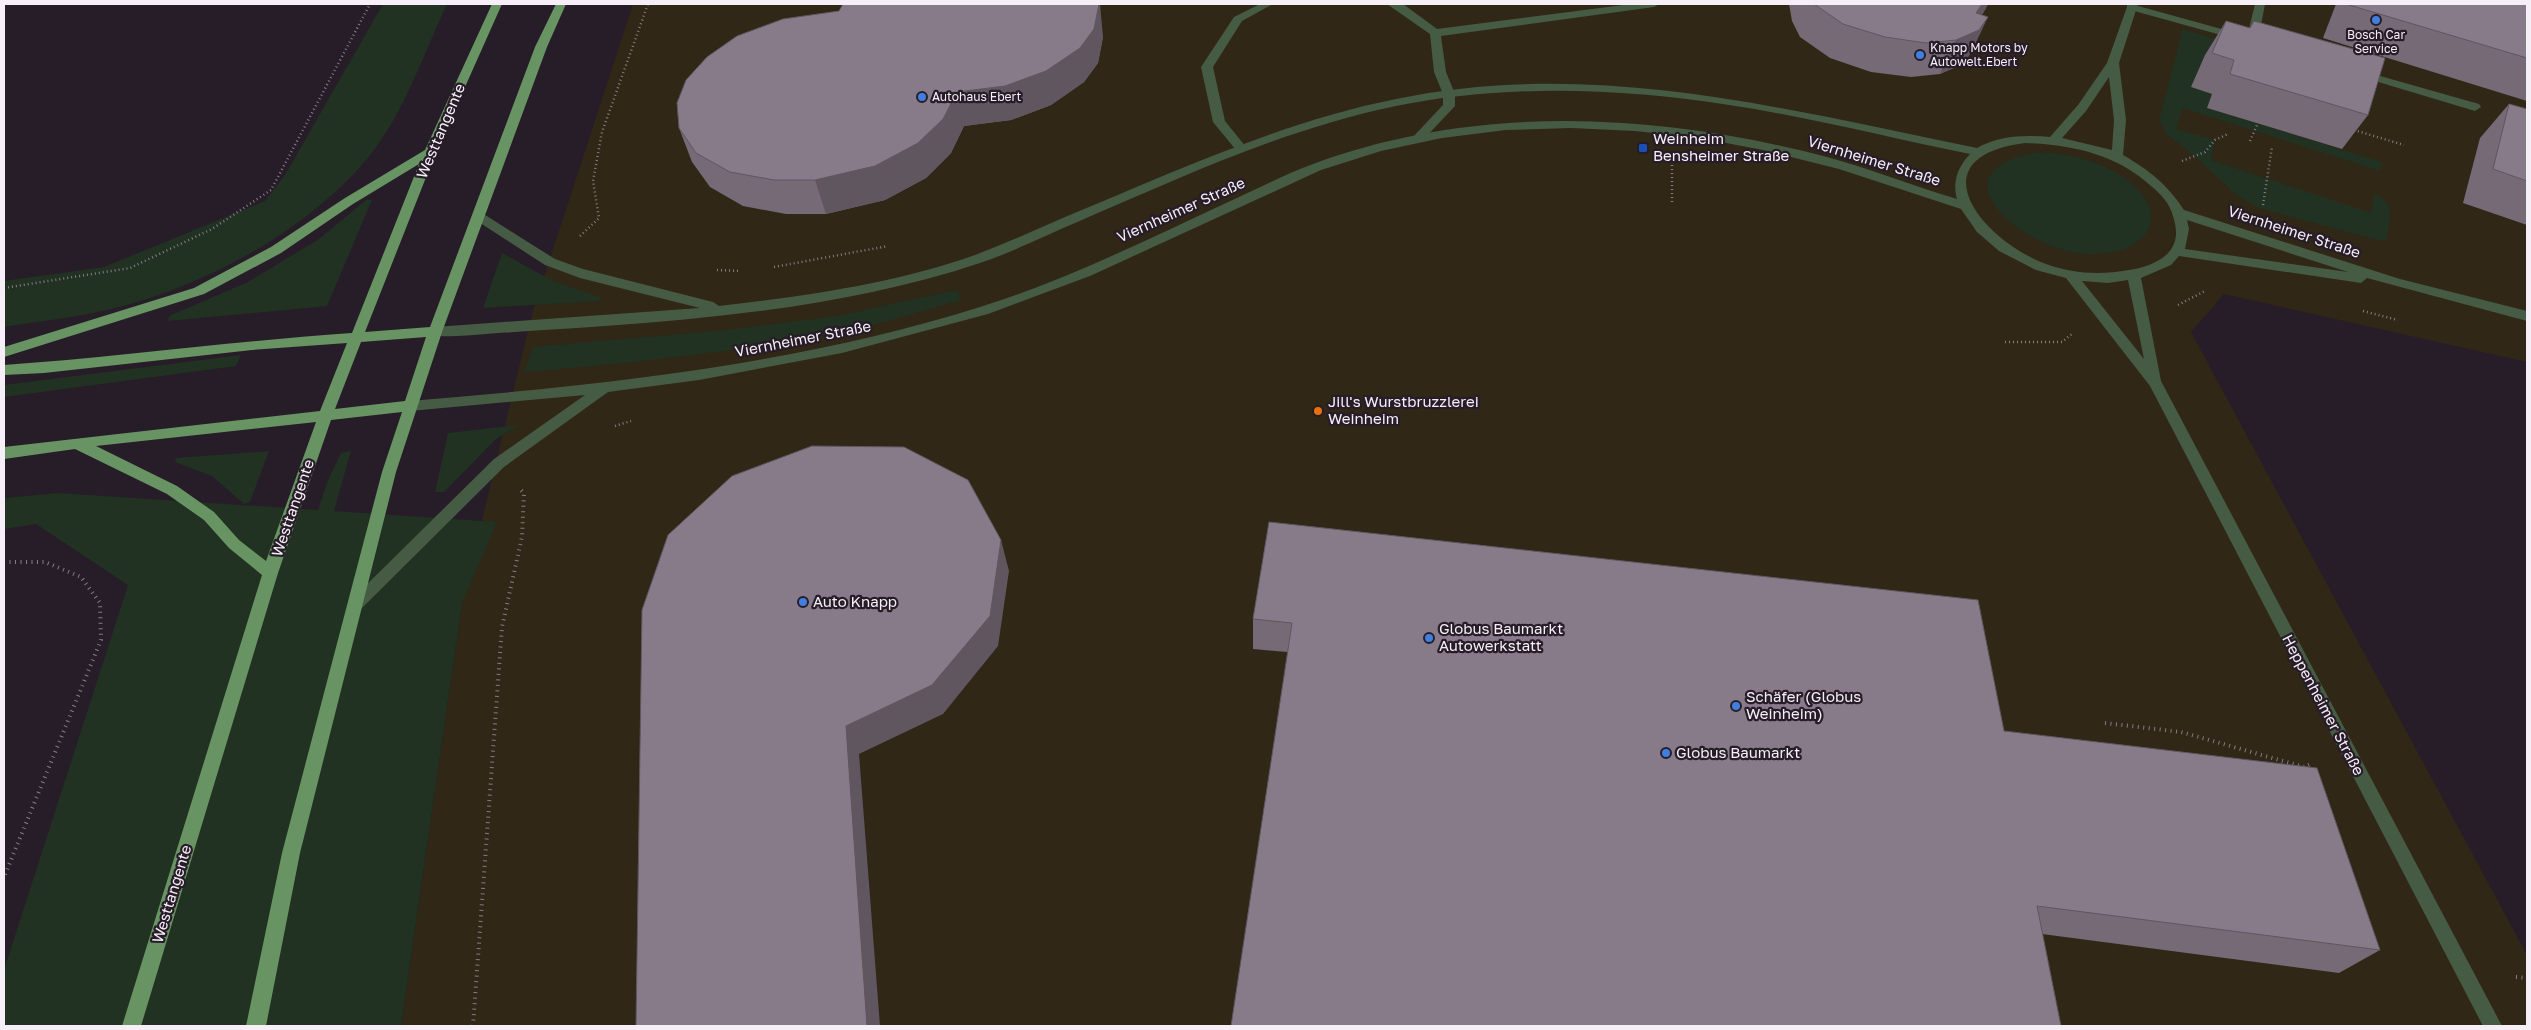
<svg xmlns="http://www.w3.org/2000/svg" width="2531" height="1030" font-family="'Golos Text',sans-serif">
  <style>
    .commercial { fill: #302717 }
    .green { fill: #213122 }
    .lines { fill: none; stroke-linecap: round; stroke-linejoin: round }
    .path-far1 { stroke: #857c86; stroke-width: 2.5; stroke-dasharray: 1 3; stroke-linecap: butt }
    .path { stroke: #857c86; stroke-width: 4; stroke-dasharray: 1 4.5; stroke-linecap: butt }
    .lane { fill: #465b43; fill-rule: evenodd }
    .street { fill: #465b43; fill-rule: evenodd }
    .primary { fill: #689463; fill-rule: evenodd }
    .wall { fill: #756a76 }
    .shaded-wall { fill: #5f5660 }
    .building { fill: #887b89; stroke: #5f5660 }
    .shop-dot { fill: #3f7fe0; stroke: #271d28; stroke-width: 2 }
    .transit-dot { fill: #1a4fb4; stroke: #271d28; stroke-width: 2 }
    .food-dot { fill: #e8710a; stroke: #271d28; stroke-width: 2 }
    .labels { text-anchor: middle; stroke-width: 4.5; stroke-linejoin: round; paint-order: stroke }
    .far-poi-label { font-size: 12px; fill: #f6eff7; stroke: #271d28; text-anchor: start }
    .street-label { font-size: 15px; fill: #f6eff7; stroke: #271d28 }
    .poi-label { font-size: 15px; fill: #f6eff7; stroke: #271d28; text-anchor: start }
  </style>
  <rect width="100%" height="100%" fill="#271d28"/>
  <path class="commercial" d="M 633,4 L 2508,4 L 2527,10 L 2527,362 L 2224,294 L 2191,332 L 2527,955 L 2527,1026 L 401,1026 L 462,603 L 532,314 Z"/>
  <g class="green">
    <path d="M 383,4 L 447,4 C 426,49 406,106 377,146 C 315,230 195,293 93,313 C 64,319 33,322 4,327 L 4,281 L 104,267 L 265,201 L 285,175 Z"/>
    <path d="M 2183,29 L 2383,91 L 2191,87 L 2212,94 L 2208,108 L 2382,162 L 2380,171 L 2183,108 L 2176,129 L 2215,140 L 2211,160 L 2371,213 L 2374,193 C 2398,205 2389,218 2386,242 L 2262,209 L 2247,202 L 2233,192 L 2190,152 L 2168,136 L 2159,120 Z"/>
    <path d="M 2042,152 C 2068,154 2092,159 2115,172 C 2168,202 2163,250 2097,254 C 2026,258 1923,167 2042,152 Z"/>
    <path d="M 366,200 L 372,200 L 327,306 L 168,321 L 169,316 L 248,282 L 319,239 Z"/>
    <path d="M 502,253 L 553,281 L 602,298 L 599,301 L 483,308 Z"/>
    <path d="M 957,290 L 961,300 C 927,309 893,321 858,328 C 748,351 636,363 524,372 L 533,347 L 726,330 L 837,316 Z"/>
    <path d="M 241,355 L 236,366 L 4,397 L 4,385 Z"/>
    <path d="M 520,425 L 496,439 L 444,492 L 435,492 L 448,433 Z"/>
    <path d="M 269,451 L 250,502 L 244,504 L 212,476 L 175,462 L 176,458 Z"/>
    <path d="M 351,451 L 334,511 L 497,522 L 462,603 L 401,1026 L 4,1026 L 4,970 L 128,585 L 36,524 L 4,529 L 4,498 L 58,493 L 318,510 L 328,480 L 341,453 Z"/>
  </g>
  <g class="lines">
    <g class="path-far1">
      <path d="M 2354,130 L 2404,145"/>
      <path d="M 2250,141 L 2258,123"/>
      <path d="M 2182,161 L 2205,152 L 2215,140 L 2228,134"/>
      <path d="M 1672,165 L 1672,202"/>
      <path d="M 2263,205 L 2272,147"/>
      <path d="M 580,236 L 599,218 L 593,181 L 602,132 L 648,4"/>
      <path d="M 774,267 L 888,246"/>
      <path d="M 717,270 L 740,271"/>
      <path d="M 4,288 L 130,268 L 212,229 L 271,190 L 370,4"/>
      <path d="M 2178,305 L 2205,291"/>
      <path d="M 2363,311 L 2398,320"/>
      <path d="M 2005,342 L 2062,342 L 2073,333"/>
      <path d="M 615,426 L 631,421"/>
    </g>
    <g class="path">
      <path d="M 4,562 L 45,562 L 81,577 L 100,603 L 101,640 L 4,877"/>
      <path d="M 2105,723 L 2181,732 L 2304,767 L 2313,763"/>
      <path d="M 2516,977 L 2527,978"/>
      <path d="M 473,1026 L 502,627 L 522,537 L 524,493 L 521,490"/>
    </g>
    <g class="lane">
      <path d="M 1260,4 L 1273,4 L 1242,21 L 1213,67 L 1225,121 L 1246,147 L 1240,151 L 1236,150 L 1213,122 L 1201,67 L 1234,17 Z"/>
      <path d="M 1387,4 L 1403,4 L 1437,29 L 1631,4 L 1659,4 L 1654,7 L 1441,36 L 1446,72 L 1455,94 L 1455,106 L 1422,141 L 1418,142 L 1412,138 L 1443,105 L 1443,94 L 1434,72 L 1430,34 Z"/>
      <path d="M 2131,4 L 2243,35 L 2245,37 L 2239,40 L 2127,9 L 2127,5 Z"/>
      <path d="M 2255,4 L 2265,4 L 2258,41 L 2252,44 L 2246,41 Z"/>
      <path d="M 2359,70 L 2479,104 L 2481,107 L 2475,111 L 2355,75 L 2353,73 Z"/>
    </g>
    <path class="street" d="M 2128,4 L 2138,4 L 2119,63 L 2126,120 L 2123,155 C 2149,170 2168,185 2184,210 L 2400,279 L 2527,311 L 2527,321 L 2367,278 L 2361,283 L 2179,256 L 2171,265 L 2141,278 L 2161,381 L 2502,1026 L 2483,1026 L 2150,386 L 2066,278 L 2036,270 L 1999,251 L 1977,232 L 1961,209 L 1839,169 L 1763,150 L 1700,138 L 1635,131 L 1571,128 L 1506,130 L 1442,138 L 1381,151 L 1321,170 L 1090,276 L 988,314 L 842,353 L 699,380 L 608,392 L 504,467 L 362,608 L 356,610 L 350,608 L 348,603 L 494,459 L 585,395 L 410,411 L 403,406 L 410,401 C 602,385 796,365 980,307 C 1070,279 1154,236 1239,197 C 1264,186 1287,173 1313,164 C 1478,103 1658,113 1827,157 C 1871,169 1914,186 1957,199 C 1952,181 1958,167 1970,154 C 1890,138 1810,117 1729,105 C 1620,88 1504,84 1396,106 C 1284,129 1180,178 1075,223 C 1044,236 1013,252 980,263 C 860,303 731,317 605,326 C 565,329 525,331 486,334 C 468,335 448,338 430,335 L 428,332 L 430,329 L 435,327 L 700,308 L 580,278 L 545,265 L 474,219 L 472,216 L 474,213 L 482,213 L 555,259 L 583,269 L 713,302 L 719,306 C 805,296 893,284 975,255 C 1005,244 1035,230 1065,217 C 1174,172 1281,122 1396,99 C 1592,58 1786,109 1977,148 C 2000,135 2026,135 2050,137 L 2078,105 L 2107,63 ZM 2109,77 L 2114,120 L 2112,150 L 2062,138 L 2086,111 ZM 2025,143 C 2072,145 2116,154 2151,186 C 2161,194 2170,204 2173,216 C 2176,226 2178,236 2173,246 C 2166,261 2144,268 2129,270 C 2100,275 2074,274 2046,264 C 1981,240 1915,157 2025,143 ZM 2187,220 L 2348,272 L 2185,249 L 2189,229 ZM 2128,280 L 2144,359 L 2082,281 L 2108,283 Z"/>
    <path class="primary" d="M 492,4 L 502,4 L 436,152 L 365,332 L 430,327 L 535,47 L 556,4 L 566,4 L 547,47 L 442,332 L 396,472 L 300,853 L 266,1026 L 246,1026 L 282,853 L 382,472 L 402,412 L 331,420 L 278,573 L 141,1026 L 122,1026 L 262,575 L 229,548 L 204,520 L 167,494 L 75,449 L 4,459 L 4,447 L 320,411 L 347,343 L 252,350 L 44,373 L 4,375 L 4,365 C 120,357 235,341 352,333 L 419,164 L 353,204 L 281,253 L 204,294 L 4,357 L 4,347 L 194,288 L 271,247 L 345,198 L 425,150 ZM 426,337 L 405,401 L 335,409 L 361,342 ZM 316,422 L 266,561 L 239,540 L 214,512 L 177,486 L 96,446 Z"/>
  </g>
  <g class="wall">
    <path d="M 1789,4 L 1988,4 L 1982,15 L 1972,51 L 1963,64 L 1940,74 L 1911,77 L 1871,72 L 1830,58 L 1800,37 L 1792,21 Z"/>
    <path d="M 2336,4 L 2527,4 L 2527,101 L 2323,38 Z"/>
    <path d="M 2226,21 L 2368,115 L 2342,149 L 2207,108 L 2212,94 L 2191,87 L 2205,55 Z"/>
    <path d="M 1103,37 L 1098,63 L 1084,82 L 1051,105 L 1011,120 L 964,126 L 951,153 L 926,178 L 885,200 L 826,214 L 786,214 L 743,206 L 710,187 L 692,162 L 679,128 Z"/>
    <path d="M 2509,104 L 2527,109 L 2527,225 L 2463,203 L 2480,138 Z"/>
    <path d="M 1269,522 L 2004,731 L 2380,950 L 2339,973 L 2042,934 L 1287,652 L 1253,649 L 1253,619 Z"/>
  </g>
  <g class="shaded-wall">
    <path d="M 1100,4 L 1103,37 L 1098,63 L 1084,82 L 1051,105 L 1011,120 L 964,126 L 951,153 L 926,178 L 885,200 L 826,214 L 815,180 Z"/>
    <path d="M 1982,4 L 1988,4 L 1985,10 L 1968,35 L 1988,17 L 1972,51 L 1963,64 L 1940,74 L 1956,40 Z"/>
    <path d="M 1001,540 L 1009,571 L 998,646 L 943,714 L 859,754 L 880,1026 L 867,1026 L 846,726 Z"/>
  </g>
  <g class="building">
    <path d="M 843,4 L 1099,4 L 1094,29 L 1080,48 L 1046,71 L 1005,86 L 957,92 L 943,119 L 918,143 L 875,166 L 815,180 L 774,180 L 730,172 L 696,153 L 679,128 L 677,103 L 686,80 L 707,57 L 737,36 L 783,19 L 839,11 Z"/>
    <path d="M 1814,4 L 1982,4 L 1976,13 L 1988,17 L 1979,30 L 1956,40 L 1926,43 L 1885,37 L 1843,24 Z"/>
    <path d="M 2346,4 L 2527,4 L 2527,58 Z"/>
    <path d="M 2226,21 L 2250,28 L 2254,21 L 2385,58 L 2368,115 L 2230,74 L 2234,60 L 2212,53 Z"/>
    <path d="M 2509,104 L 2527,109 L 2527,181 L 2493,169 Z"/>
    <path d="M 812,446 L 904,447 L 968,480 L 1001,540 L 990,616 L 932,685 L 846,726 L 867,1026 L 636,1026 L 642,610 L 668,535 L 732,476 Z"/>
    <path d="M 1269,522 L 1978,600 L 2004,731 L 2317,768 L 2380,950 L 2037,906 L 2061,1026 L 1231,1026 L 1292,623 L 1253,619 Z"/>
  </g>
  <g class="shop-dot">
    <circle cx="2376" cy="20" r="5"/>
    <circle cx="1920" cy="55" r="5"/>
    <circle cx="922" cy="97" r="5"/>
    <circle cx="803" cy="602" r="5"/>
    <circle cx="1429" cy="638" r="5"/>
    <circle cx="1736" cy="706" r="5"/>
    <circle cx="1666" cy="753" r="5"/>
  </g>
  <rect class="transit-dot" x="1638" y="143" width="10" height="10" rx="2.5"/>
  <circle class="food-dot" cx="1318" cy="411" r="5"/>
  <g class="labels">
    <g class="far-poi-label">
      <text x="2376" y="39" text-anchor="middle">Bosch Car<tspan x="2376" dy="14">Service</tspan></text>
      <text x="1930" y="52">Knapp Motors by<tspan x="1930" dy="14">Autowelt.Ebert</tspan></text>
      <text x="932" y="101">Autohaus Ebert</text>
    </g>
    <g class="street-label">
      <text transform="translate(441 131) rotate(-67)" y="5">Westtangente</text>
      <text transform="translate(1874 161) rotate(17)" y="5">Viernheimer Straße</text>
      <text transform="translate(1181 210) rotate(-24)" y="5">Viernheimer Straße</text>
      <text transform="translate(2294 232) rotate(18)" y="5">Viernheimer Straße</text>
      <text transform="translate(803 339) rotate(-11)" y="5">Viernheimer Straße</text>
      <text transform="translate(293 508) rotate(-71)" y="5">Westtangente</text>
      <text transform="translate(2323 705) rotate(62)" y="5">Heppenheimer Straße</text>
      <text transform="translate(172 894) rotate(-73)" y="5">Westtangente</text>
    </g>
    <g class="poi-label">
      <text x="1653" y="144">Weinheim<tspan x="1653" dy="17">Bensheimer Straße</tspan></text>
      <text x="1328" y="407">Jill's Wurstbruzzlerei<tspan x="1328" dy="17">Weinheim</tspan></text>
      <text x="813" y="607">Auto Knapp</text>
      <text x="1439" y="634">Globus Baumarkt<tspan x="1439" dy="17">Autowerkstatt</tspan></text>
      <text x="1746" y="702">Schäfer (Globus<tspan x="1746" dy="17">Weinheim)</tspan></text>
      <text x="1676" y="758">Globus Baumarkt</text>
    </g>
  </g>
  <rect width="2531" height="1030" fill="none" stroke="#f6eff7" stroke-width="10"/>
</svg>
